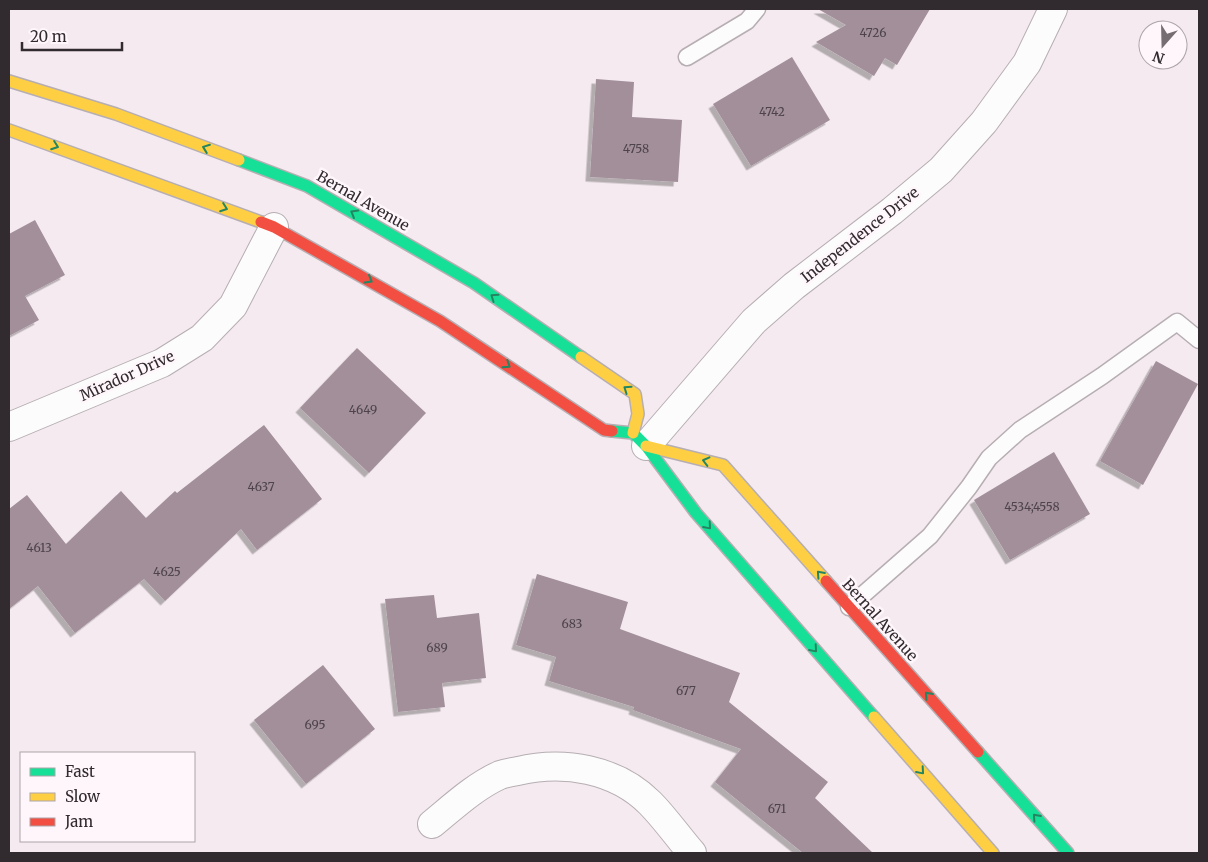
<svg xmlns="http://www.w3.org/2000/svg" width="1208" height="862" font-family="Merriweather,serif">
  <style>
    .building { fill: #a28f9a; filter: url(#shadow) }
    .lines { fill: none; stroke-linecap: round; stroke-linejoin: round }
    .lane-casing { stroke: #b6aeb2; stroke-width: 19 }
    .street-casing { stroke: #b6aeb2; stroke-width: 30 }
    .fast-casing { stroke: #b6aeb2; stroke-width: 14 }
    .slow-casing { stroke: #b6aeb2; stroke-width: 14 }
    .jam-casing { stroke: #b6aeb2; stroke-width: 14 }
    .lane { stroke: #fdfcfd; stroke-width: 16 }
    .street { stroke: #fdfcfd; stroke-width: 28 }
    .fast { stroke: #16e098; stroke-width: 11 }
    .slow { stroke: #ffcf43; stroke-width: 11 }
    .jam { stroke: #f24e42; stroke-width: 11 }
    .oneway { stroke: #248563 }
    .labels { text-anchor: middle; stroke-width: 5; stroke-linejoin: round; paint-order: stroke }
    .number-label { font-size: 12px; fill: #4d4349 }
    .street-label { font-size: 15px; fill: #312a2e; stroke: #fef6fa }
  </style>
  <defs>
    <filter id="shadow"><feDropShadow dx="-4.5" dy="4.5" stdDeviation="0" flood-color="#0004"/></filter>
  </defs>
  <rect width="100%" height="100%" fill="#f4eaef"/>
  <g class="building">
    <path d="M 818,9 L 930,9 L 897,65 L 885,58 L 874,76 L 816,42 L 846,25 Z"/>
    <path d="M 792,57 L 830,120 L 751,166 L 713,104 Z"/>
    <path d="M 596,79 L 634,82 L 632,117 L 682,120 L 678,182 L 590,177 Z"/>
    <path d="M 35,220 L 65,275 L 25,296 L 39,320 L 9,336 L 9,234 Z"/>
    <path d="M 357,348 L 426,413 L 369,473 L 300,408 Z"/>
    <path d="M 1156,361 L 1198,384 L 1143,485 L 1100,461 Z"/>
    <path d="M 264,425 L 322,499 L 257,550 L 241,529 L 165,601 L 144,579 L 75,633 L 38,586 L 9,609 L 9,509 L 27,495 L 66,544 L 121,491 L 146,518 L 175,491 L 177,493 Z"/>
    <path d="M 1054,452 L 1090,514 L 1010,560 L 974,500 Z"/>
    <path d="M 537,574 L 628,602 L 620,629 L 740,673 L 729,702 L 828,782 L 815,798 L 873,853 L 803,853 L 715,782 L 741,749 L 633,710 L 634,707 L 549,681 L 556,657 L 516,645 Z"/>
    <path d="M 434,595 L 437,618 L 479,613 L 486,678 L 442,683 L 445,707 L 398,712 L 385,599 Z"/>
    <path d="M 323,665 L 375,729 L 306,784 L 254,720 Z"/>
  </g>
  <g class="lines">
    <defs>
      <g id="lane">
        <path d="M 687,57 L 747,21 L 757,9"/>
        <path d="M 849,607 L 930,536 L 969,487 L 989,458 L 1020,430 L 1102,376 L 1177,322 L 1199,340"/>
      </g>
      <g id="street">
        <path d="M 9,427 L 162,363 L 202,338 L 233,306 L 274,227"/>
        <path d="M 646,446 L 754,321 L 794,286 L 892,211 L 941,170 L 984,122 L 1027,63 L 1053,9"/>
        <path d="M 432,824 C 454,806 474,787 500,775 C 506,773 512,772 518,771 C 564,760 616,769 650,803 C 665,818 678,837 692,853"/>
      </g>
      <g id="fast">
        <path d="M 239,160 L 307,186 L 474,283 L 581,357"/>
        <path d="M 612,431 L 633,433 L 646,446 L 696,513 L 874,717"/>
        <path d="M 978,752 L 1068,853"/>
      </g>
      <g id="slow">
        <path d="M 9,81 L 116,114 L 239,160"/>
        <path d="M 9,130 L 261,222"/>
        <path d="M 581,357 L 635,394 L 638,414 L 633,433"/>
        <path d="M 646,446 L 723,465 L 826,581"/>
        <path d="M 874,717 L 993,853"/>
      </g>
      <g id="jam">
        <path d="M 261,222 L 274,227 L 440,321 L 604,430 L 612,431"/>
        <path d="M 826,581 L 978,752"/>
      </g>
    </defs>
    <use href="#lane" class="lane-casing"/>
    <use href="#street" class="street-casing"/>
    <use href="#fast" class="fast-casing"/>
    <use href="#slow" class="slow-casing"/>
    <use href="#jam" class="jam-casing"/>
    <use href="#lane" class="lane"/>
    <use href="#street" class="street"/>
    <use href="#fast" class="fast"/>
    <use href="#slow" class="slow"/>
    <use href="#jam" class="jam"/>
  </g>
  <defs><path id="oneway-chevron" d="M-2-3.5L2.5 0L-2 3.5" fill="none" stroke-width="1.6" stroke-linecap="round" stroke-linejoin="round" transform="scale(1.25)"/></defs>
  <g class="oneway">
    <use href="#oneway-chevron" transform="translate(55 146) rotate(20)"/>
    <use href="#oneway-chevron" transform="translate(206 148) rotate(-159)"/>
    <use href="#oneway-chevron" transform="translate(224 208) rotate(20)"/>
    <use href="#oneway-chevron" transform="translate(354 213) rotate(-150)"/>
    <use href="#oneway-chevron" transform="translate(369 280) rotate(30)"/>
    <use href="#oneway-chevron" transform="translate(494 297) rotate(-145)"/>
    <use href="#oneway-chevron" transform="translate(507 365) rotate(34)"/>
    <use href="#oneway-chevron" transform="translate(627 389) rotate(-145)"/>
    <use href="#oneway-chevron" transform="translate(706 461) rotate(-166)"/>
    <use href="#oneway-chevron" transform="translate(708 526) rotate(49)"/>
    <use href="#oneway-chevron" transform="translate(820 574) rotate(-132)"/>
    <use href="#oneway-chevron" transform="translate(814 649) rotate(49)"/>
    <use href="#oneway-chevron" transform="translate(928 695) rotate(-132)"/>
    <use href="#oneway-chevron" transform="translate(921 771) rotate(49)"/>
    <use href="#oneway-chevron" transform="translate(1036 817) rotate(-132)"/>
  </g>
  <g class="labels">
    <g class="number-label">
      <text x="873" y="37">4726</text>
      <text x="772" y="116">4742</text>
      <text x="636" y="153">4758</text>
      <text x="363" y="414">4649</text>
      <text x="261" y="491">4637</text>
      <text x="1032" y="511">4534;4558</text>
      <text x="39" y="552">4613</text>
      <text x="167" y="576">4625</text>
      <text x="572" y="628">683</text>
      <text x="437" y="652">689</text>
      <text x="686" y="695">677</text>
      <text x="315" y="729">695</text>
      <text x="777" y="813">671</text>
    </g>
    <g class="street-label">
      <text transform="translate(363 201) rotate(30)" y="5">Bernal Avenue</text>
      <text transform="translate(860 235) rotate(-38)" y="5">Independence Drive</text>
      <text transform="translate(127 376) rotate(-24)" y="5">Mirador Drive</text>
      <text transform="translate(880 620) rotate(48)" y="5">Bernal Avenue</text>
    </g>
  </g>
  <rect width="1208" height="862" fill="none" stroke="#312a2e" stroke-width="20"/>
  <rect x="20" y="752" width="175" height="90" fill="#fef6fa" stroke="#aca4a8"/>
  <rect x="30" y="768" width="25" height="8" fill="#16e098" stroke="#aca4a8"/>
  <text x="65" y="777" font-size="15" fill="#312a2e">Fast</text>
  <rect x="30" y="793" width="25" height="8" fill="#ffcf43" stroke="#aca4a8"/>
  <text x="65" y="802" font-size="15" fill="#312a2e">Slow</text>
  <rect x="30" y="818" width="25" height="8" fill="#f24e42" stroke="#aca4a8"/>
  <text x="65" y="827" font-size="15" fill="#312a2e">Jam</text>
  <g transform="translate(1163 45) rotate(200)"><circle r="24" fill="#fef6fa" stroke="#aca4a8"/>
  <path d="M0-4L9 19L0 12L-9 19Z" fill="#756d72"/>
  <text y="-8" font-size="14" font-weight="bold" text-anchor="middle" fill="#312a2e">N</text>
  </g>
  <path d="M22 42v8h100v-8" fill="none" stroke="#312a2e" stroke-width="2.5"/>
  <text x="30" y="42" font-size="15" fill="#312a2e" stroke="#fef6fa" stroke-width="4" paint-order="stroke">20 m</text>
</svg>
